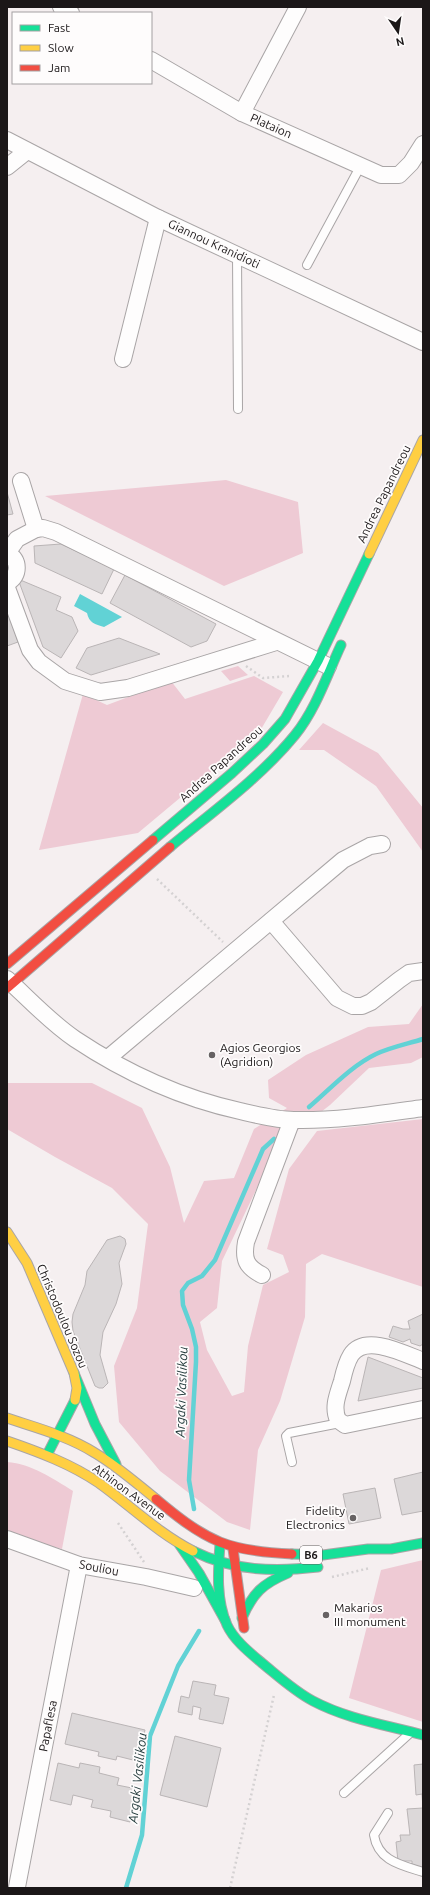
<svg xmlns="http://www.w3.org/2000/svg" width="430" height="1895" font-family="Ubuntu,sans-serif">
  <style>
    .green { fill: #eecad4 }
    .water { fill: #61d2d5 }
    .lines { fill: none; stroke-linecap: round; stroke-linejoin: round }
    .stream { stroke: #61d2d5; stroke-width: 4.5 }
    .building { fill: #dcd8d9; stroke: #bab5b6 }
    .lane-casing { stroke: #a9a5a6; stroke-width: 10 }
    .street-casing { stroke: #a9a5a6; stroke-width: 18 }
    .fast-casing { stroke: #a9a5a6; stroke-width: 11 }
    .slow-casing { stroke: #a9a5a6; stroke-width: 11 }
    .jam-casing { stroke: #a9a5a6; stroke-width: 11 }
    .path { stroke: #d4d1d2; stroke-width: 2.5; stroke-dasharray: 2 3; stroke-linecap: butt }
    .lane { stroke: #fefdfd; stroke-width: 8 }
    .street { stroke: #fefdfd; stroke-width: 16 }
    .fast { stroke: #16e098; stroke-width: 9 }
    .slow { stroke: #ffcf43; stroke-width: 9 }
    .jam { stroke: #f24e42; stroke-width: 9 }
    .poi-dot { fill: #676364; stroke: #fefcfc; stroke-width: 1.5 }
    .labels { text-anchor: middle; stroke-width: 3.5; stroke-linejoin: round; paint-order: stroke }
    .shield { fill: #fefcfc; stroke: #5f5c5c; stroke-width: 1 }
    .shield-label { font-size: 11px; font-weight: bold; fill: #1b1718 }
    .street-label { font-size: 12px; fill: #1b1718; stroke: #fefcfc }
    .poi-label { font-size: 12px; fill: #1b1718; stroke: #fefcfc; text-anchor: start }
    .water-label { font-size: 13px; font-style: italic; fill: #223a3b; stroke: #fefcfc }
  </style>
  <rect width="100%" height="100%" fill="#f5eff0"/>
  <g class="green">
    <path d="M 226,480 L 298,502 L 303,553 L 224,586 L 45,496 Z"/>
    <path d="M 238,666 L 248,675 L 230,681 L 221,671 Z"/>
    <path d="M 254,676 L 283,692 L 260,731 L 138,833 L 39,850 L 83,694 L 107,705 L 171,681 L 185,699 Z"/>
    <path d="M 323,723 L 378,753 L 423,808 L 423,852 L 376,786 L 324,750 L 299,750 Z"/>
    <path d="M 423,1004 L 423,1057 L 411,1063 L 369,1068 L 330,1105 L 277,1146 L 222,1261 L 217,1308 L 200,1322 L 207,1350 L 232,1396 L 244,1392 L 248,1346 L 263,1285 L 289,1272 L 283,1255 L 267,1249 L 289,1169 L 317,1131 L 423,1119 L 423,1287 L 322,1254 L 306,1264 L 305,1317 L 280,1401 L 258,1450 L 250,1530 L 227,1522 L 160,1471 L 119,1422 L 114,1366 L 137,1308 L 148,1224 L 112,1188 L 55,1157 L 7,1129 L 7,1083 L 92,1083 L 142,1108 L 170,1167 L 184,1223 L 204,1181 L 234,1178 L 254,1129 L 287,1108 L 269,1098 L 268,1080 L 306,1055 L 368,1027 L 409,1024 Z"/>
    <path d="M 7,1462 C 32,1464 52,1478 73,1491 L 62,1549 C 45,1544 20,1542 7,1530 Z"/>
    <path d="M 423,1560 L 423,1722 L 349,1698 L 381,1570 Z"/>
  </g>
  <path class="water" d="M 80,594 L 122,617 L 104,627 C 95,624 89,623 87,613 L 74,606 Z"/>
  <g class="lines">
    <g class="stream">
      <path d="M 309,1107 C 330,1089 351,1066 376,1054 C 391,1047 407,1044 423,1039"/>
      <path d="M 194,1509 L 189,1480 L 196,1362 L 196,1347 L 192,1329 L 183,1305 L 182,1291 L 188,1283 L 202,1276 L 215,1260 L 263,1149 L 274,1139"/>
      <path d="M 126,1888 L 142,1835 L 150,1736 L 178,1666 L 199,1631"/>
    </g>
  </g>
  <g class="building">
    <path d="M 7,492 L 13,514 L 7,515 Z"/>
    <path d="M 61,544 L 114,569 L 102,594 L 35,563 L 34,546 Z"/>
    <path d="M 125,575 L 216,624 L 207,641 L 191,647 L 110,603 Z"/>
    <path d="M 18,579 L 61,597 L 56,610 L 72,617 L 78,631 L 61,658 L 43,647 Z"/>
    <path d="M 7,607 L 18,642 L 7,646 Z"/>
    <path d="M 119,638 L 160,654 L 91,675 L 76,668 L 87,648 Z"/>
    <path d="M 120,1236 L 125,1239 L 126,1244 L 119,1263 L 122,1284 L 116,1304 L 103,1332 L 100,1355 L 108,1383 L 103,1388 L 99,1388 L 95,1386 L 73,1331 L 72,1322 L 73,1314 L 85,1285 L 87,1271 L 107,1240 Z"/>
    <path d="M 423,1314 L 423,1344 L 420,1346 L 411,1343 L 410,1339 L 403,1342 L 389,1337 L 393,1326 L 403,1329 L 410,1329 L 408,1321 Z"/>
    <path d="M 368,1357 L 423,1378 L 423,1388 L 358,1401 Z"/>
    <path d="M 423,1472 L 423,1511 L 402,1515 L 394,1479 Z"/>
    <path d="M 375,1488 L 381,1518 L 349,1524 L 343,1494 Z"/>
    <path d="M 193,1681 L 216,1685 L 214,1695 L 229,1698 L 223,1724 L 199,1719 L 201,1708 L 193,1706 L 192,1715 L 178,1712 L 181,1696 L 189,1698 Z"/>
    <path d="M 72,1713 L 145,1730 L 141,1745 L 146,1746 L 144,1755 L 139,1754 L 137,1761 L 117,1756 L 116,1760 L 98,1756 L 99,1752 L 65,1744 Z"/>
    <path d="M 175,1736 L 221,1748 L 207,1807 L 160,1795 Z"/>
    <path d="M 58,1763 L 79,1768 L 80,1763 L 100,1767 L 99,1773 L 119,1778 L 117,1785 L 137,1789 L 130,1822 L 110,1817 L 111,1811 L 91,1807 L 93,1800 L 73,1795 L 71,1805 L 50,1800 Z"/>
    <path d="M 423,1764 L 423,1869 L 412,1867 L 412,1861 L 398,1861 L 396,1842 L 401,1841 L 400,1835 L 410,1835 L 407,1809 L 423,1808 L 422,1794 L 416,1795 L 414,1765 Z"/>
  </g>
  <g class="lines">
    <defs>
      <g id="lane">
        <path d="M 237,254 L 238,409"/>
        <path d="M 307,265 L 360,167"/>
        <path d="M 292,1462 L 286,1436 L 289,1433 L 340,1423"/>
        <path d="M 344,1793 L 409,1734"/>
        <path d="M 388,1813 L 374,1835 C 378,1861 401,1865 423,1872"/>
      </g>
      <g id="street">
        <path d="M 61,7 L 71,13"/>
        <path d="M 151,60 L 242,113 L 381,175 L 399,175 L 411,163 L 423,144"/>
        <path d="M 242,113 L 298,7"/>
        <path d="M 7,140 L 158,218 L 423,342"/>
        <path d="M 7,167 L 27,151"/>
        <path d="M 123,359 L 158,218"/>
        <path d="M 21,481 L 36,529 L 43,528 L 56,532 L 328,666"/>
        <path d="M 7,553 C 20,560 20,575 7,583"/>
        <path d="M 7,553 L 17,539 L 36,529"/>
        <path d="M 7,588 L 30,650 L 39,662 L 65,681 L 100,692 L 128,688 L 276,642"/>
        <path d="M 271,921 L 337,998 L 353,1006 L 362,1006 L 371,1002 L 399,980 L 409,973 L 423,971"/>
        <path d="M 7,979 C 29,999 50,1022 75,1039 C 126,1073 181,1098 240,1111 C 257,1115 276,1120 294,1120 C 337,1121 380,1114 423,1108"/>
        <path d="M 108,1058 L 343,860 L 370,846 L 382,844"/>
        <path d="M 262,1275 C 246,1267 243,1259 246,1242 L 292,1120"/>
        <path d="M 423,1361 C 405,1354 365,1333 351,1355 C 346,1363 344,1372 342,1381 C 338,1394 332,1407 338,1420 L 345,1425 L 423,1409"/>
        <path d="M 7,1539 L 79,1565 L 146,1577 L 194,1588"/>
        <path d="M 17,1887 L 79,1565"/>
      </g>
      <g id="fast">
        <path d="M 153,840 L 232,773 L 263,744 L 285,719 L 318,661 L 369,554"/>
        <path d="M 170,847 C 211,813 261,777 295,735 C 316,709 327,675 341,645"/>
        <path d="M 74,1373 L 95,1424 L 116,1464"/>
        <path d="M 47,1455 L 75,1400"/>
        <path d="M 179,1544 L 199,1573 L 225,1620"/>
        <path d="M 220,1544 C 218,1571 216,1600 227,1625 C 234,1640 249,1652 262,1663 C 278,1676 294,1691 313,1701 C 347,1719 386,1725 423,1735"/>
        <path d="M 193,1551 C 233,1571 274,1572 318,1567"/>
        <path d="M 292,1554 L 323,1555 L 368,1549 L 391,1549 L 423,1543"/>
        <path d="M 242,1618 C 253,1593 262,1584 288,1573"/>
      </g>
      <g id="slow">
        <path d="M 369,554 L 423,440"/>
        <path d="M 7,1232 L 27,1263 L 74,1373 L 77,1388 L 75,1400"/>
        <path d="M 7,1418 C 37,1428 68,1436 95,1453 C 117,1466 136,1483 156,1499"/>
        <path d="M 7,1441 C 39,1452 71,1464 99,1483 C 131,1506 158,1533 193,1551"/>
      </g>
      <g id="jam">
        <path d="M 7,964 L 153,840"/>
        <path d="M 7,988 L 170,847"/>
        <path d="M 156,1499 C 175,1515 196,1532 220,1542 C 240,1550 270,1553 292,1554"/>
        <path d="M 233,1549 L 244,1628"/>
      </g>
    </defs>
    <use href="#lane" class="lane-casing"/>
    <use href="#street" class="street-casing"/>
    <use href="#fast" class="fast-casing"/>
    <use href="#slow" class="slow-casing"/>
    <use href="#jam" class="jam-casing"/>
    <g class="path">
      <path d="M 246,666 L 263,678 L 289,676"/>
      <path d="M 157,879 L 223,942"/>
      <path d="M 118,1523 L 144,1562"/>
      <path d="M 332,1577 L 370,1568"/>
      <path d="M 230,1888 L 274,1695"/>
    </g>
    <use href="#lane" class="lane"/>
    <use href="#street" class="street"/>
    <use href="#fast" class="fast"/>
    <use href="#slow" class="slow"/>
    <use href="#jam" class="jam"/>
  </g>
  <g class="poi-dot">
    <circle cx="212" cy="1055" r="4"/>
    <circle cx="353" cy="1518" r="4"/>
    <circle cx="326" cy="1615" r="4"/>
  </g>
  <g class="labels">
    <rect class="shield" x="300" y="1546" width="22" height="18" rx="3"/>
    <g class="shield-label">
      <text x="311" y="1559">B6</text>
    </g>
    <g class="street-label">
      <text transform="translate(271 126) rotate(24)" y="4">Plataion</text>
      <text transform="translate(214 244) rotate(25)" y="4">Giannou Kranidioti</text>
      <text transform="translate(384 494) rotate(-64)" y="4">Andrea Papandreou</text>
      <text transform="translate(221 764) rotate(-42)" y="4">Andrea Papandreou</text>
      <text transform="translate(62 1316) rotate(67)" y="4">Christodoulou Sozou</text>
      <text transform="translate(129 1492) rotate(36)" y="4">Athinon Avenue</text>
      <text transform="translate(99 1568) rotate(11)" y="4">Souliou</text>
      <text transform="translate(48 1726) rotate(-79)" y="4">Papaflesa</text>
    </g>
    <g class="poi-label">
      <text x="220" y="1052">Agios Georgios<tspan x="220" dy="14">(Agridion)</tspan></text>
      <text x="345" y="1515" text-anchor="end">Fidelity<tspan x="345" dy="14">Electronics</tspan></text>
      <text x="334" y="1612">Makarios<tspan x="334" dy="14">III monument</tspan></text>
    </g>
    <g class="water-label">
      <text transform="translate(181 1392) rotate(-88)" y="5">Argaki Vasilikou</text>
      <text transform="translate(137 1778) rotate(-84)" y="5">Argaki Vasilikou</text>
    </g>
  </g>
  <rect width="430" height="1895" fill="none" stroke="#1b1718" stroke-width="16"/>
  <rect x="12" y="12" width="140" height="72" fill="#fefcfc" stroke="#a3a0a1"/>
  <rect x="20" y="25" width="20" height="6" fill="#16e098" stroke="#a3a0a1"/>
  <text x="48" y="32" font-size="12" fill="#1b1718">Fast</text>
  <rect x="20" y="45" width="20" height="6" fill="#ffcf43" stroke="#a3a0a1"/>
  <text x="48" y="52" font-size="12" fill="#1b1718">Slow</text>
  <rect x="20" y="65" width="20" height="6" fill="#f24e42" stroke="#a3a0a1"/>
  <text x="48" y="72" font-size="12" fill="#1b1718">Jam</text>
  <g transform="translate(398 32) rotate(167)" stroke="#fefcfc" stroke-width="3" paint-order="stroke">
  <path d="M0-3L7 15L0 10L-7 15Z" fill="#1b1718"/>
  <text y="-6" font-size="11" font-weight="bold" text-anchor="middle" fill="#1b1718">N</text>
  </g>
</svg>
